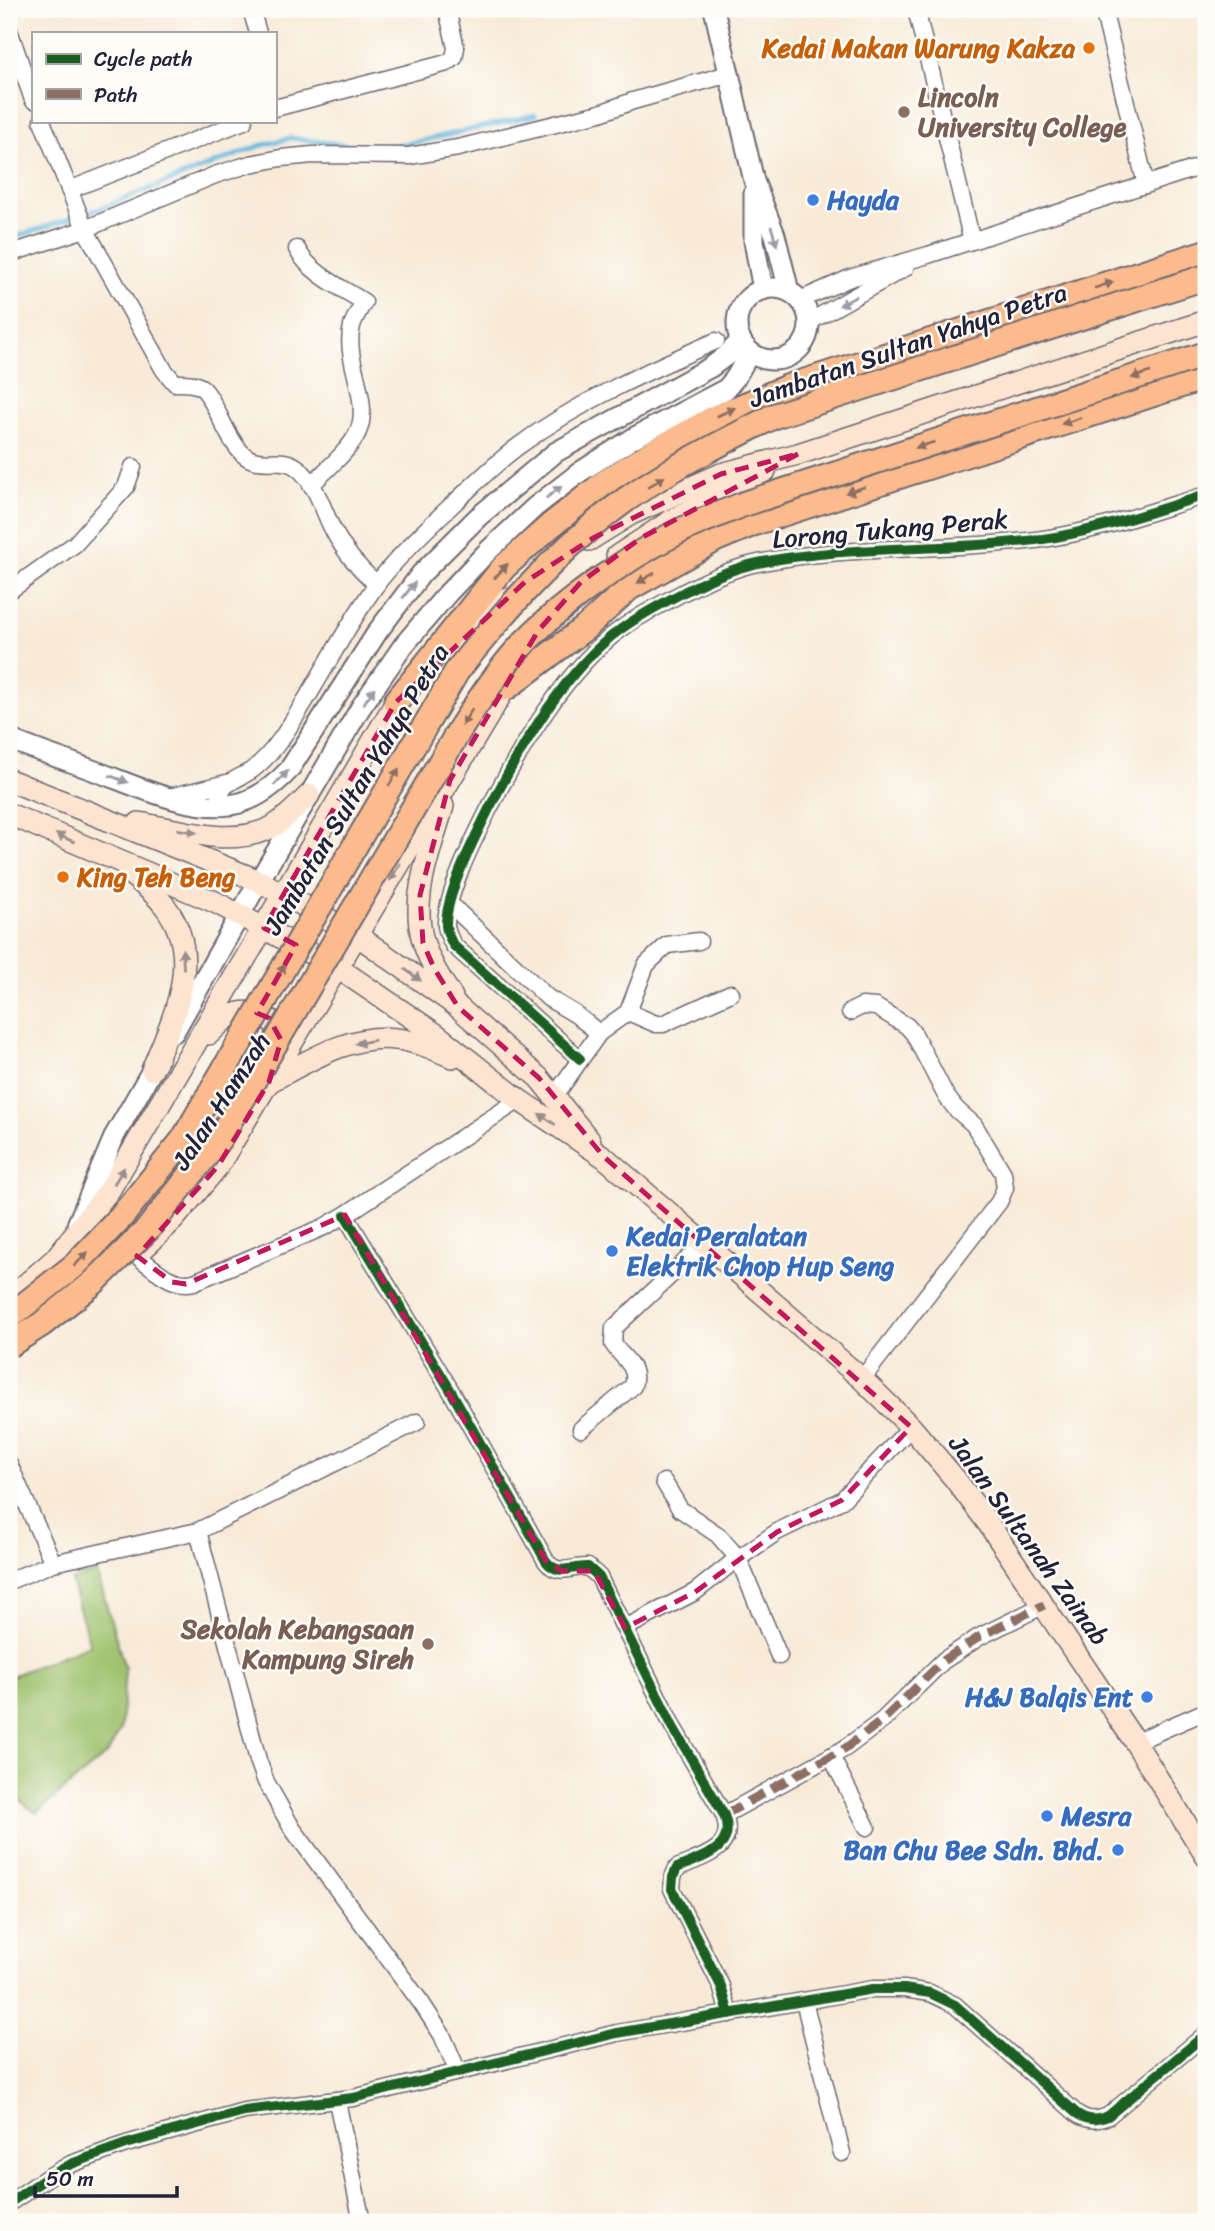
<svg xmlns="http://www.w3.org/2000/svg" width="1215" height="2231" font-family="Sriracha,sans-serif">
  <style>
    .green { fill: #9cc16b; stroke: #5f7253; stroke-width: 2 }
    .lines { fill: none; stroke-linecap: round; stroke-linejoin: round }
    .stream { stroke: #65b8e0; stroke-width: 5 }
    .minor-casing { stroke: #6d6872; stroke-width: 19 }
    .tertiary-casing { stroke: #6d6872; stroke-width: 23 }
    .secondary-casing { stroke: #6d6872; stroke-width: 24 }
    .trunk-casing { stroke: #6d6872; stroke-width: 28 }
    .minor { stroke: #fff; stroke-width: 16 }
    .tertiary { stroke: #fff; stroke-width: 19 }
    .secondary { stroke: #fde4d1; stroke-width: 21 }
    .trunk { stroke: #fbbb8d; stroke-width: 24 }
    .trunk-bridge-casing { stroke: #6d6872; stroke-width: 28; stroke-linecap: butt }
    .trunk-bridge { stroke: #fbbb8d; stroke-width: 24 }
    .quiet { stroke: #8d6e63; stroke-width: 9; stroke-dasharray: 18 9; stroke-linecap: butt }
    .cycleway-casing { stroke: #fdfcf7; stroke-width: 15 }
    .cycleway { stroke: #1b5e20; stroke-width: 10 }
    .oneway { fill: #9c9ca7 }
    .oneway2 { fill: #8e6e64 }
    .oneway3 { fill: #9a8d8e }
    .marked { fill: none; stroke: #c2185b; stroke-width: 5; stroke-dasharray: 14 9; stroke-linejoin: round }
    .food-dot { fill: #e8710a; stroke: #fdfcf7; stroke-width: 2.5 }
    .education-dot { fill: #8d6e63; stroke: #fdfcf7; stroke-width: 2.5 }
    .shop-dot { fill: #3f7fe0; stroke: #fdfcf7; stroke-width: 2.5 }
    .labels { text-anchor: middle; stroke-width: 5; stroke-linejoin: round; paint-order: stroke }
    .food-label { font-size: 26px; font-weight: bold; fill: #c56008; stroke: #fdfcf7; text-anchor: end }
    .education-label { font-size: 26px; font-weight: bold; fill: #785e54; stroke: #fdfcf7; text-anchor: start }
    .shop-label { font-size: 26px; font-weight: bold; fill: #366cbe; stroke: #fdfcf7; text-anchor: start }
    .street-label { font-size: 26px; fill: #22223b; stroke: #fdfcf7 }
  </style>
  <rect width="100%" height="100%" fill="#fdfcf7"/>
  <filter id="ink" filterUnits="userSpaceOnUse"><feTurbulence type="fractalNoise" baseFrequency=".0143" numOctaves="2"/><feDisplacementMap in="SourceGraphic" scale="14" xChannelSelector="R" yChannelSelector="G"/><feConvolveMatrix kernelMatrix="1 2 1 2 8 2 1 2 1" color-interpolation-filters="sRGB"/></filter>
  <filter id="wash" filterUnits="userSpaceOnUse"><feTurbulence type="fractalNoise" baseFrequency=".00686" numOctaves="4" result="noise"/><feDisplacementMap in="SourceGraphic" scale="28" xChannelSelector="R" yChannelSelector="G"/><feGaussianBlur stdDeviation="1.57" result="paint"/><feColorMatrix in="noise" values="0 0 0 0 0 0 0 0 0 0 0 0 0 0 0 0 0 1.4 0 .05"/><feComposite in="paint" operator="in"/></filter>
  <g filter="url(#wash)">
    <rect width="100%" height="100%" fill="#f8ead7"/>
    <path class="green" d="M 97,1572 L 125,1669 L 121,1729 L 107,1754 L 36,1813 L 9,1792 L 9,1677 L 90,1645 L 71,1581 Z"/>
    <g class="lines">
      <path class="stream" d="M 9,239 L 96,210 L 259,146 L 291,138 L 360,147 L 390,146 L 421,141 L 535,115"/>
    </g>
  </g>
  <g filter="url(#ink)">
    <g class="lines">
      <defs>
        <g id="minor">
          <path d="M 251,9 L 258,33"/>
          <path d="M 916,9 L 972,241"/>
          <path d="M 1103,9 L 1146,185"/>
          <path d="M 9,30 L 33,100"/>
          <path d="M 275,108 L 447,63 L 454,58 L 456,48 L 447,9"/>
          <path d="M 42,121 L 85,229 L 164,370 L 175,383 C 184,383 193,382 201,387 C 214,396 226,440 244,455 C 260,469 283,454 299,469 C 316,484 323,510 333,530 C 344,551 359,569 377,584"/>
          <path d="M 69,190 L 244,121"/>
          <path d="M 297,249 C 309,273 342,288 364,302 C 360,309 354,318 352,326 C 343,360 372,399 358,432 C 350,450 325,471 311,485"/>
          <path d="M 9,254 L 85,229 L 215,175 L 250,164 L 281,158 L 313,155 L 409,156 L 458,148 L 600,113 L 633,101 L 729,74"/>
          <path d="M 800,300 L 850,278 L 928,255 L 1206,165"/>
          <path d="M 809,322 L 905,268"/>
          <path d="M 9,591 L 75,544 L 126,487 L 133,467"/>
          <path d="M 169,797 L 231,782"/>
          <path d="M 220,805 C 216,783 238,780 252,770 C 264,761 273,750 281,739 C 316,688 342,631 379,581 C 401,553 426,529 452,505 C 474,485 496,462 520,445 C 580,401 648,371 716,341"/>
          <path d="M 450,904 L 548,998 L 575,1014 L 599,1033"/>
          <path d="M 628,1012 L 656,1024 L 663,1024 L 731,993"/>
          <path d="M 850,1012 L 862,1006 L 876,1007 L 907,1026 L 914,1034 L 946,1096 L 956,1109 L 974,1125 L 1003,1173 L 1005,1188 L 999,1202 L 862,1379"/>
          <path d="M 580,1059 L 453,945 C 450,939 447,933 446,926 C 445,895 476,835 490,807 C 520,749 566,668 621,629 C 640,615 663,603 684,592 C 707,580 732,568 758,563 C 852,544 949,552 1043,539 C 1098,531 1153,511 1206,495"/>
          <path d="M 554,1097 L 599,1033 L 628,1012 L 646,965 L 667,945 L 699,941"/>
          <path d="M 345,1215 L 451,1391 L 546,1561 C 559,1577 571,1566 588,1567 L 599,1577 L 673,1727 L 724,1815 C 737,1850 703,1856 677,1868 L 673,1877 L 672,1889 L 721,1986 L 729,2014"/>
          <path d="M 137,1256 C 154,1268 172,1288 194,1282 L 324,1227 L 345,1215 L 519,1100"/>
          <path d="M 581,1429 L 633,1386 C 639,1366 623,1359 613,1344 L 614,1328 L 704,1244"/>
          <path d="M 9,1464 L 53,1563 L 198,1531 L 417,1422"/>
          <path d="M 664,1482 L 680,1509 L 718,1535 L 738,1558 L 779,1656"/>
          <path d="M 198,1531 L 258,1760 L 266,1782 L 292,1828 L 422,2004 L 442,2035 L 458,2072"/>
          <path d="M 9,1581 L 53,1563"/>
          <path d="M 625,1628 L 695,1592 L 733,1562 L 777,1532 L 842,1500 L 911,1427"/>
          <path d="M 1135,1742 L 1206,1711"/>
          <path d="M 831,1756 L 867,1827"/>
          <path d="M 724,1815 L 844,1749 L 883,1720 L 943,1661 L 979,1637 L 1044,1605"/>
          <path d="M 804,2001 L 842,2153"/>
          <path d="M 337,2101 L 362,2222"/>
          <path d="M 9,2203 L 48,2177 L 71,2164 L 126,2144 L 244,2111 L 353,2098 L 617,2033 L 873,1989 L 904,1989 L 930,1993 L 955,2005 L 1076,2113 C 1087,2121 1096,2121 1108,2116 L 1206,2034"/>
        </g>
        <g id="tertiary">
          <path d="M 714,9 L 754,181 L 775,235 L 789,291"/>
          <path d="M 754,193 L 754,241 L 763,290"/>
          <circle cx="773" cy="324" r="36"/>
          <path d="M 9,739 C 37,751 66,760 95,771 C 137,786 195,815 240,803 C 260,797 275,785 289,770 L 378,631 L 421,574 L 478,517 L 556,452 L 711,367 L 727,355 L 741,340"/>
          <path d="M 174,1032 L 259,881 L 361,707 L 403,646 L 447,594 L 489,550 L 535,507 L 580,472 L 635,437 L 726,389 L 736,377 L 750,352"/>
          <path d="M 77,1225 L 115,1135 L 159,1058"/>
        </g>
        <g id="secondary">
          <path d="M 589,540 L 631,514 L 721,474 L 798,454 L 1206,321"/>
          <path d="M 617,556 L 672,520 L 765,471"/>
          <path d="M 447,653 L 506,599"/>
          <path d="M 9,780 L 259,881 L 357,935 L 458,1007 L 539,1078 L 590,1141"/>
          <path d="M 443,806 C 431,849 409,899 424,944 C 430,963 441,980 452,997"/>
          <path d="M 9,814 L 215,902 L 338,968 L 437,1035 L 519,1100 L 604,1157 L 862,1379 L 911,1427 L 955,1479 L 988,1523 L 1135,1742 L 1206,1856"/>
          <path d="M 139,823 C 181,830 232,848 272,827 C 286,819 298,806 309,795"/>
          <path d="M 128,872 C 140,882 154,892 164,905 C 205,956 173,1019 152,1070"/>
          <path d="M 209,1034 C 216,1028 222,1020 230,1016 C 253,1005 285,1019 280,1047"/>
          <path d="M 269,1082 C 307,1062 351,1033 396,1039 C 416,1041 434,1049 452,1057"/>
          <path d="M 144,1248 L 174,1219 L 218,1166 L 514,673"/>
          <path d="M 9,1299 L 55,1259 L 110,1189 L 396,702 L 406,692"/>
        </g>
        <g id="trunk">
          <path d="M 506,688 L 585,628 L 629,588 L 716,539 L 757,522 L 1206,377"/>
          <path d="M 396,702 L 504,567 L 550,526 L 604,483 L 650,454 L 716,417 L 788,387 L 1206,252"/>
        </g>
      </defs>
      <use href="#minor" class="minor-casing"/>
      <use href="#tertiary" class="tertiary-casing"/>
      <use href="#secondary" class="secondary-casing"/>
      <use href="#trunk" class="trunk-casing"/>
      <use href="#minor" class="minor"/>
      <use href="#tertiary" class="tertiary"/>
      <use href="#secondary" class="secondary"/>
      <use href="#trunk" class="trunk"/>
      <defs>
        <g id="trunk-bridge">
          <path d="M 9,1317 L 74,1266 L 122,1216 L 183,1140 L 457,671 C 503,613 553,555 612,510 C 661,472 720,444 774,416 L 1206,277"/>
          <path d="M 9,1345 L 42,1324 L 93,1283 L 148,1229 L 219,1139 L 460,729 C 477,703 493,678 513,655 C 551,610 627,557 680,531 C 700,521 723,513 744,504 L 1206,354"/>
        </g>
      </defs>
      <use href="#trunk-bridge" class="trunk-bridge-casing"/>
      <use href="#trunk-bridge" class="trunk-bridge"/>
      <g class="quiet">
        <path d="M 9,45 L 13,43"/>
        <path d="M 724,1815 L 844,1749 L 883,1720 L 943,1661 L 979,1637 L 1044,1605"/>
      </g>
      <defs>
        <g id="cycleway">
          <path d="M 580,1059 L 453,945 C 450,939 447,933 446,926 C 445,895 476,835 490,807 C 520,749 566,668 621,629 C 640,615 663,603 684,592 C 707,580 732,568 758,563 C 852,544 949,552 1043,539 C 1098,531 1153,511 1206,495"/>
          <path d="M 345,1215 L 451,1391 L 546,1561 C 559,1577 571,1566 588,1567 L 599,1577 L 673,1727 L 724,1815 C 737,1850 703,1856 677,1868 L 673,1877 L 672,1889 L 721,1986 L 729,2014"/>
          <path d="M 9,2203 L 48,2177 L 71,2164 L 126,2144 L 244,2111 L 353,2098 L 617,2033 L 873,1989 L 904,1989 L 930,1993 L 955,2005 L 1076,2113 C 1087,2121 1096,2121 1108,2116 L 1206,2034"/>
        </g>
      </defs>
      <use href="#cycleway" class="cycleway-casing"/>
      <use href="#cycleway" class="cycleway"/>
    </g>
    <defs><path id="oneway-solid" d="M-6-.8H1V-3.2L6.5 0L1 3.2V.8H-6Z" transform="scale(1.75)"/></defs>
    <g class="oneway">
      <use href="#oneway-solid" transform="translate(774 236) rotate(73)"/>
      <use href="#oneway-solid" transform="translate(848 301) rotate(151)"/>
      <use href="#oneway-solid" transform="translate(554 492) rotate(-38)"/>
      <use href="#oneway-solid" transform="translate(409 590) rotate(-52)"/>
      <use href="#oneway-solid" transform="translate(369 696) rotate(-56)"/>
      <use href="#oneway-solid" transform="translate(281 778) rotate(-46)"/>
      <use href="#oneway-solid" transform="translate(119 779) rotate(20)"/>
    </g>
    <g class="oneway2">
      <use href="#oneway-solid" transform="translate(1104 285) rotate(-18)"/>
      <use href="#oneway-solid" transform="translate(1141 375) rotate(162)"/>
      <use href="#oneway-solid" transform="translate(726 412) rotate(-25)"/>
      <use href="#oneway-solid" transform="translate(1071 421) rotate(162)"/>
      <use href="#oneway-solid" transform="translate(925 445) rotate(162)"/>
      <use href="#oneway-solid" transform="translate(656 482) rotate(-32)"/>
      <use href="#oneway-solid" transform="translate(855 490) rotate(162)"/>
      <use href="#oneway-solid" transform="translate(501 571) rotate(-48)"/>
      <use href="#oneway-solid" transform="translate(646 578) rotate(149)"/>
      <use href="#oneway-solid" transform="translate(467 717) rotate(123)"/>
      <use href="#oneway-solid" transform="translate(394 777) rotate(-60)"/>
      <use href="#oneway-solid" transform="translate(280 973) rotate(-60)"/>
      <use href="#oneway-solid" transform="translate(81 1259) rotate(-45)"/>
    </g>
    <g class="oneway3">
      <use href="#oneway-solid" transform="translate(187 831) rotate(10)"/>
      <use href="#oneway-solid" transform="translate(65 838) rotate(-157)"/>
      <use href="#oneway-solid" transform="translate(395 872) rotate(121)"/>
      <use href="#oneway-solid" transform="translate(183 959) rotate(-93)"/>
      <use href="#oneway-solid" transform="translate(413 975) rotate(36)"/>
      <use href="#oneway-solid" transform="translate(365 1042) rotate(170)"/>
      <use href="#oneway-solid" transform="translate(547 1119) rotate(-146)"/>
      <use href="#oneway-solid" transform="translate(119 1176) rotate(-58)"/>
    </g>
  </g>
  <path class="marked" d="M 798,454 L 641,538 L 581,582 L 538,631 L 450,780 L 420,895 L 423,943 L 434,968 L 458,1007 L 539,1078 L 604,1157 L 911,1427 L 842,1500 L 777,1532 L 695,1592 L 625,1628 L 594,1571 L 562,1571 L 546,1561 L 345,1215 L 186,1284 L 172,1282 L 137,1256 L 218,1166 L 269,1082 L 281,1040 L 269,1018 L 257,1013 L 296,945 L 264,928 L 396,702 L 525,582 L 593,538 L 721,474 Z"/>
  <g class="food-dot">
    <circle cx="1089" cy="48" r="7"/>
    <circle cx="63" cy="877" r="7"/>
  </g>
  <g class="education-dot">
    <circle cx="904" cy="112" r="7"/>
    <circle cx="428" cy="1644" r="7"/>
  </g>
  <g class="shop-dot">
    <circle cx="813" cy="200" r="7"/>
    <circle cx="612" cy="1251" r="7"/>
    <circle cx="1147" cy="1697" r="7"/>
    <circle cx="1047" cy="1816" r="7"/>
    <circle cx="1118" cy="1850" r="7"/>
  </g>
  <g class="labels">
    <g class="food-label">
      <text x="1075" y="57">Kedai Makan Warung Kakza</text>
      <text x="77" y="886" text-anchor="start">King Teh Beng</text>
    </g>
    <g class="education-label">
      <text x="918" y="106">Lincoln<tspan x="918" dy="30">University College</tspan></text>
      <text x="414" y="1638" text-anchor="end">Sekolah Kebangsaan<tspan x="414" dy="30">Kampung Sireh</tspan></text>
    </g>
    <g class="shop-label">
      <text x="827" y="209">Hayda</text>
      <text x="626" y="1245">Kedai Peralatan<tspan x="626" dy="30">Elektrik Chop Hup Seng</tspan></text>
      <text x="1133" y="1706" text-anchor="end">H&amp;J Balqis Ent</text>
      <text x="1061" y="1825">Mesra</text>
      <text x="1104" y="1859" text-anchor="end">Ban Chu Bee Sdn. Bhd.</text>
    </g>
    <g class="street-label">
      <text transform="translate(908 345) rotate(-19)" y="9">Jambatan Sultan Yahya Petra</text>
      <text transform="translate(890 529) rotate(-5)" y="9">Lorong Tukang Perak</text>
      <text transform="translate(356 789) rotate(-59)" y="9">Jambatan Sultan Yahya Petra</text>
      <text transform="translate(221 1101) rotate(-57)" y="9">Jalan Hamzah</text>
      <text transform="translate(1029 1540) rotate(54)" y="9">Jalan Sultanah Zainab</text>
    </g>
  </g>
  <rect width="1215" height="2231" fill="none" stroke="#fdfcf7" stroke-width="35"/>
  <rect x="32" y="32" width="245" height="91" fill="#fdfcf7" stroke="#a5a5ac" stroke-width="2"/>
  <rect x="46" y="54" width="35" height="10" fill="#1b5e20" stroke="#a5a5ac" stroke-width="2"/>
  <text x="94" y="66" font-size="21" fill="#22223b">Cycle path</text>
  <rect x="46" y="89" width="35" height="10" fill="#8d6e63" stroke="#a5a5ac" stroke-width="2"/>
  <text x="94" y="102" font-size="21" fill="#22223b">Path</text>
  <path d="M35 2186v10h142v-10" fill="none" stroke="#22223b" stroke-width="3.5"/>
  <text x="46" y="2186" font-size="21" fill="#22223b" stroke="#fdfcf7" stroke-width="5" paint-order="stroke">50 m</text>
</svg>
